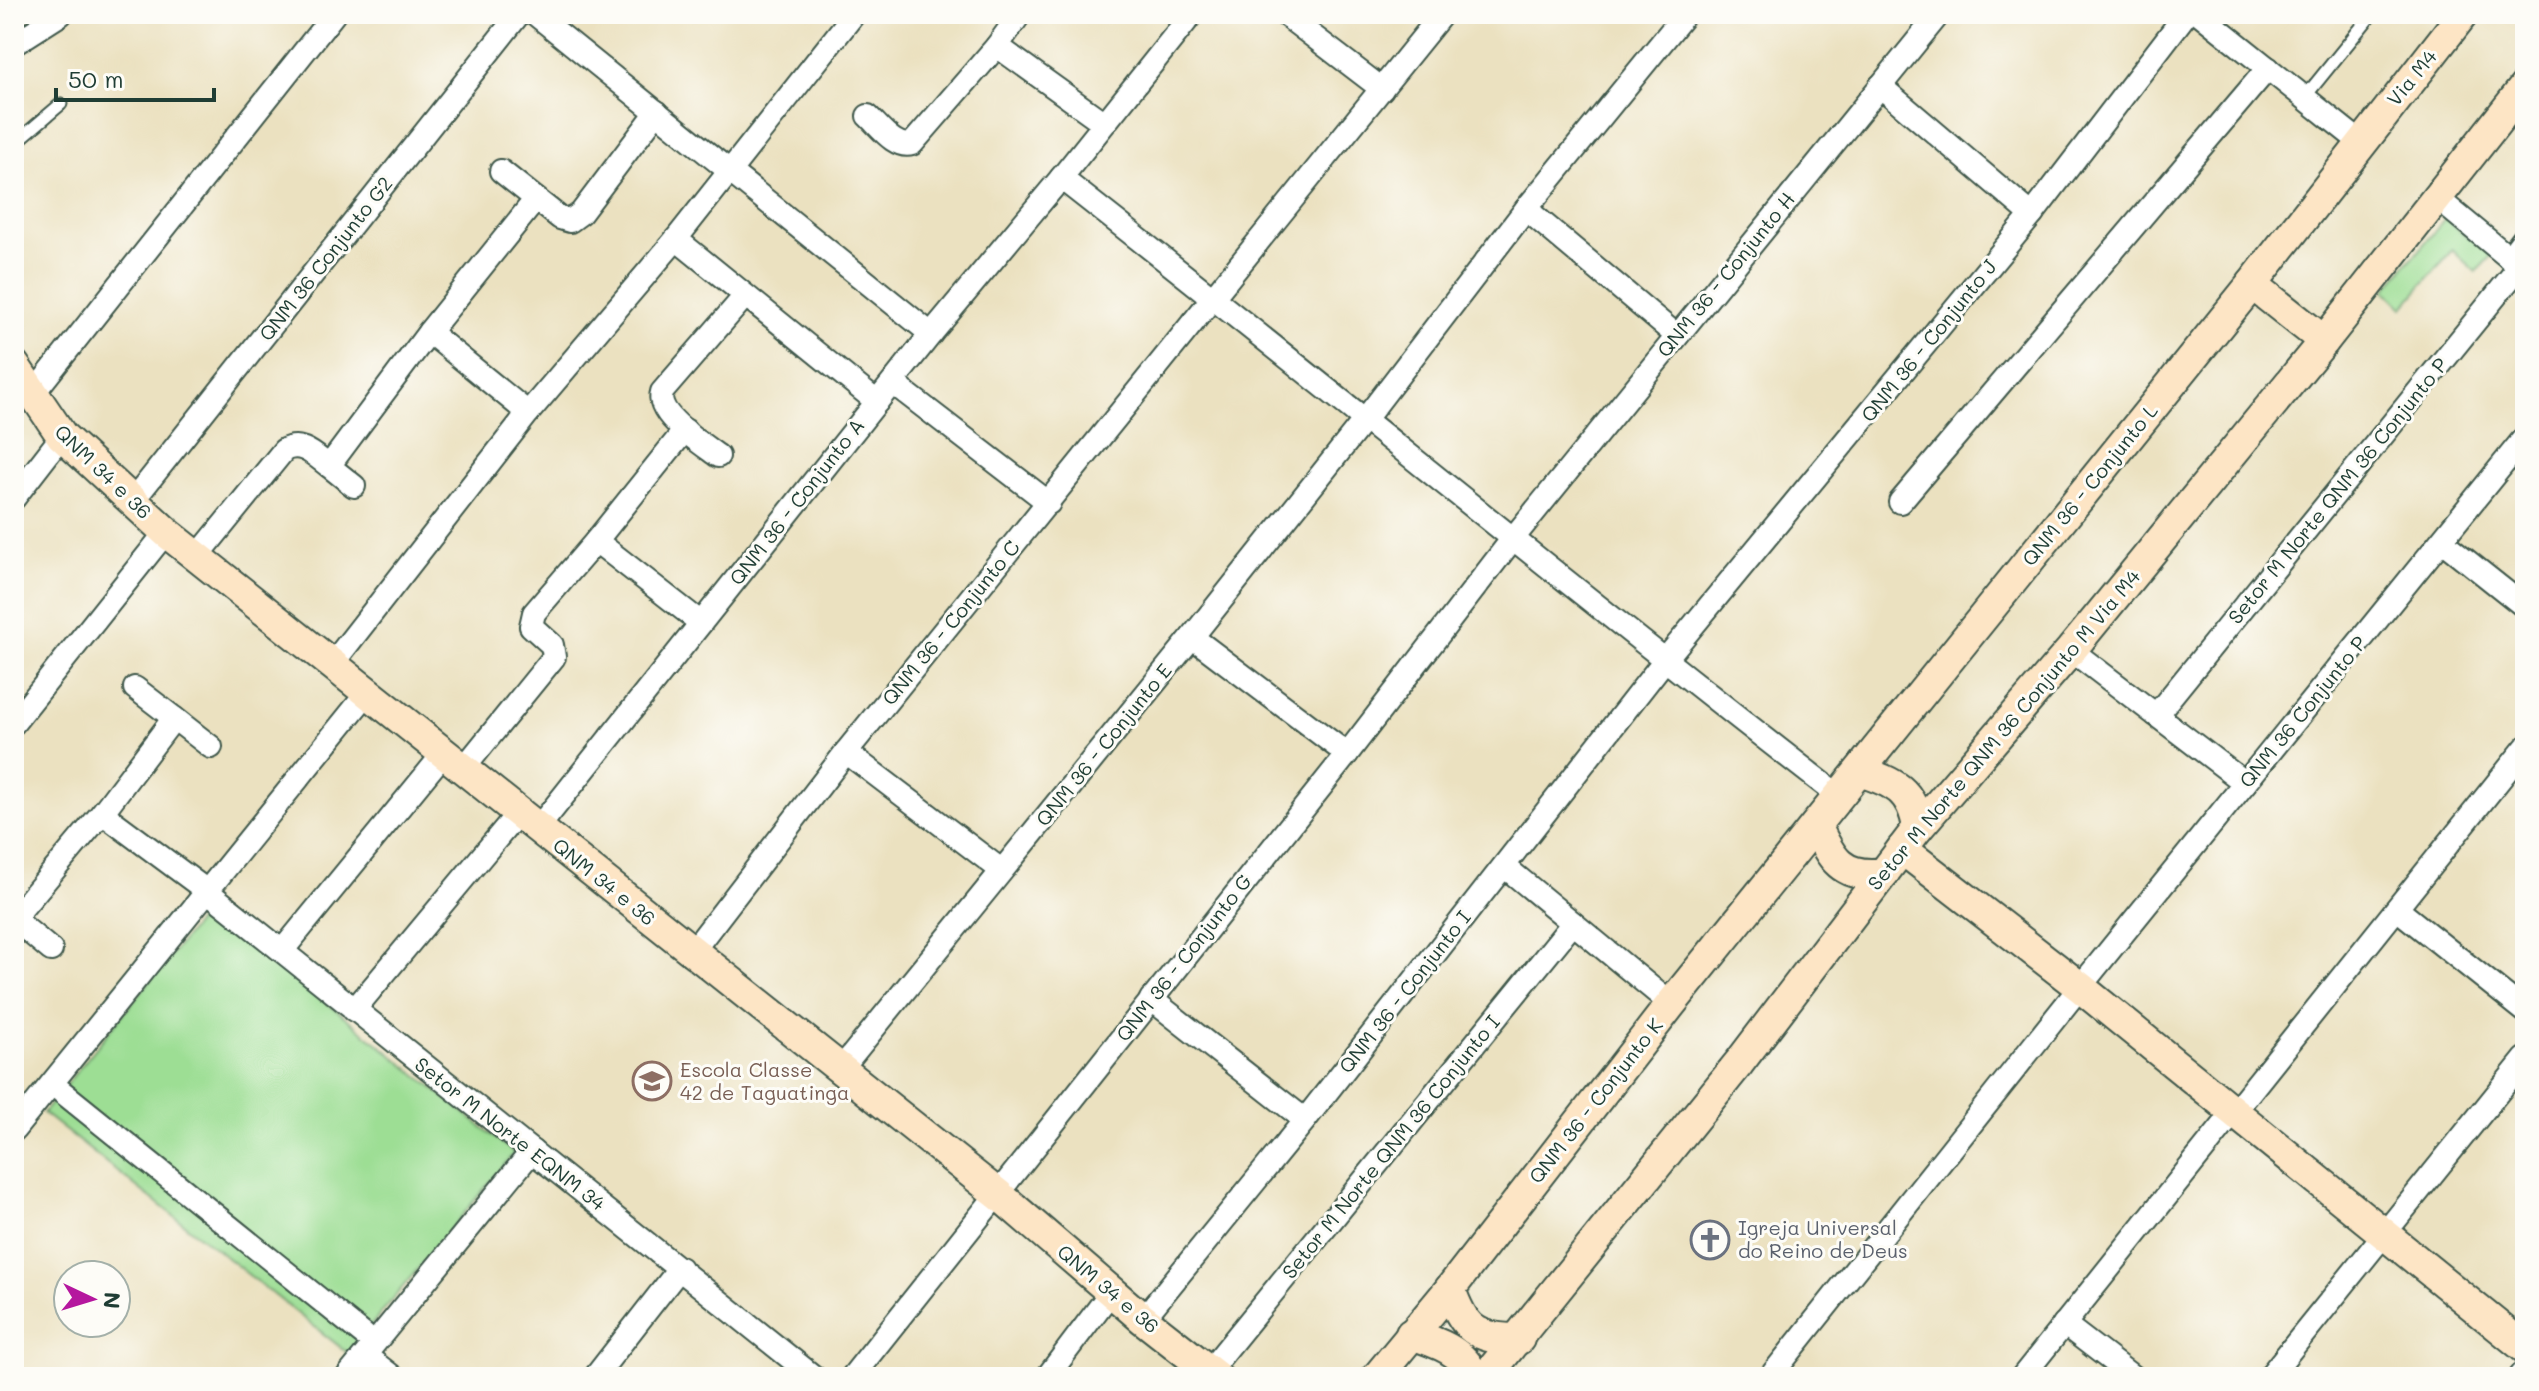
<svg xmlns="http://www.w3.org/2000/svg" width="2539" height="1391" font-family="Mali,sans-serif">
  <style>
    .green { fill: #9dde94; stroke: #5e8e64; stroke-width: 2 }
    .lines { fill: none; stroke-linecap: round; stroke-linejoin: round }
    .lane-casing { stroke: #3e5649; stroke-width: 15 }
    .street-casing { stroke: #3e5649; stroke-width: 26 }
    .secondary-casing { stroke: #3e5649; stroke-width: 34 }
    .lane { stroke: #fff; stroke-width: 11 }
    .street { stroke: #fff; stroke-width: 22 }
    .secondary { stroke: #fde5c5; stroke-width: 30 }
    .labels { text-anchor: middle; stroke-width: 6; stroke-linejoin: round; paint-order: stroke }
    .street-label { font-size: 20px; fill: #1f3d34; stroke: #fdfcf7 }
    .education-label { font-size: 20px; fill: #785e54; stroke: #fdfcf7; text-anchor: start }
    .worship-label { font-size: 20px; fill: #5b616d; stroke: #fdfcf7; text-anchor: start }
  </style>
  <rect width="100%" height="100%" fill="#fdfcf7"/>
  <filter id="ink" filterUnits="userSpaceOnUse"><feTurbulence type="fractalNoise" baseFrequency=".0125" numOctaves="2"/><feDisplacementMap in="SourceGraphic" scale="16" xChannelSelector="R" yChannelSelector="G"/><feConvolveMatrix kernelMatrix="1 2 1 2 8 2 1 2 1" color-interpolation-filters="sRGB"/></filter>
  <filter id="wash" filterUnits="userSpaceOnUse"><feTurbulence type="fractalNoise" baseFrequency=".006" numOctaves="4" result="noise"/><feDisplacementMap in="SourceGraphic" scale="32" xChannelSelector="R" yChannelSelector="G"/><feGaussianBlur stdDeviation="1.8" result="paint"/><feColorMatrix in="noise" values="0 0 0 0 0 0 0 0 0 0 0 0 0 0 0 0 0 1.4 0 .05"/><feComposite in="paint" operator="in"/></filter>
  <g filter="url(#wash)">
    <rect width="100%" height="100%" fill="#ebe1c0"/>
    <g class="green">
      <path d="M 2445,219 L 2492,255 L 2476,272 L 2452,250 L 2403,308 L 2385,290 Z"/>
      <path d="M 209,915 L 219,916 L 514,1153 L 348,1353 L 43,1113 L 200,919 Z"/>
    </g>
  </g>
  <g filter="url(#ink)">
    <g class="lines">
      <defs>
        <g id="lane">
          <path d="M 2304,98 L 2372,14"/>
          <path d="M 14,144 L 61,104"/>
        </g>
        <g id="street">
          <path d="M 535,14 L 931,334"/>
          <path d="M 1284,14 L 1382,89"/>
          <path d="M 2200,14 L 2360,142"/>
          <path d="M 14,44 L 61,14"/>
          <path d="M 997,46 L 1020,14"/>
          <path d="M 1880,86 L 2032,215"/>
          <path d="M 868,116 C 880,127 895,149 912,144 L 997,46 L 1104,123"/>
          <path d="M 501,171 L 560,218 L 570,221 L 581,213 L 657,112"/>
          <path d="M 1061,178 C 1322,382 1577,594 1839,796"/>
          <path d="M 2437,198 L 2525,271"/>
          <path d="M 1526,209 L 1677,336"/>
          <path d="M 676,239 L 877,402"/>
          <path d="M 2509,258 L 2525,237"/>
          <path d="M 429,332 L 528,413"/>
          <path d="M 893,383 L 1049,503"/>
          <path d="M 32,395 L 334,14"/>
          <path d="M 718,456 C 702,444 655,414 662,392 L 745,296"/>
          <path d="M 329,466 L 354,486"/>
          <path d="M 14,498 L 62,436"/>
          <path d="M 132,502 L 519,14"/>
          <path d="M 1900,502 L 2268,68"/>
          <path d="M 596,541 L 701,623"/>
          <path d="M 2442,541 L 2525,607"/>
          <path d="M 197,557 L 284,450 C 302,441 314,455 329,466 L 429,332 L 536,199"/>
          <path d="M 1192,637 L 1347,754"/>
          <path d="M 2071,650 L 2245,783"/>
          <path d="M 333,663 L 528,413 L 676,239 L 854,14"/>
          <path d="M 135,688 L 174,718"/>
          <path d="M 2156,715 L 2520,266"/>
          <path d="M 14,723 L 166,532"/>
          <path d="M 846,752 L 1001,870"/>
          <path d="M 464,768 L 554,657 L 552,645 L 531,626 L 534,613 L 596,541 L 685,430"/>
          <path d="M 102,813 L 174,718 L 211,747"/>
          <path d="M 538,828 L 931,334 L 1061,178 L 1192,14"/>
          <path d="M 1504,866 L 1671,1004"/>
          <path d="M 2397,909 L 2525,1011"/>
          <path d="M 14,918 L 102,813 L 207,891 L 814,1377"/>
          <path d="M 14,919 L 51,950"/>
          <path d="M 282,951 L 444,753"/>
          <path d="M 692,952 L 846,752 L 1442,14"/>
          <path d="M 1151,999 L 1305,1120"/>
          <path d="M 354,1010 L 518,813"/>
          <path d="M 840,1070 L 1192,637 L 1366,418 L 1526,209 L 1685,14"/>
          <path d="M 61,1091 L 364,1335"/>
          <path d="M 14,1130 L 368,692"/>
          <path d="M 1143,1319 L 1305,1120 L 1664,661 L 2032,215 L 2186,14"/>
          <path d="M 2064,1324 L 2133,1377"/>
          <path d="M 366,1356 L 393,1377"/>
          <path d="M 1209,1371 L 1573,923"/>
          <path d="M 347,1377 L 532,1151"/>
          <path d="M 595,1377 L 680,1268"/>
          <path d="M 852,1377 L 1347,754 L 1514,537 L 1939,14"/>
          <path d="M 1047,1377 L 1111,1292"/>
          <path d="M 1770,1377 L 2080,987 L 2525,437"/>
          <path d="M 2022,1377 L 2525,748"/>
          <path d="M 2269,1377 L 2525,1059"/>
          <path d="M 2520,1377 L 2525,1371"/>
        </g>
        <g id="secondary">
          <path d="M 2252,284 L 2324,341"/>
          <path d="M 14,365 L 62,436 L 166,532 L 999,1195 L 1143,1319 L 1217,1377"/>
          <path d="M 1860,771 C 1894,783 1912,789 1918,828"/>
          <path d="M 1816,825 C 1831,859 1842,879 1884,873"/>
          <path d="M 1902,849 L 2080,987 L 2525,1348"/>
          <path d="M 1450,1289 C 1464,1329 1475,1339 1519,1339"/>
          <path d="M 1411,1334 C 1436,1342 1464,1351 1474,1377"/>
          <path d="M 1377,1377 L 1450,1289 L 1671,1004 L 2252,284 L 2463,14"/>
          <path d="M 1486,1377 L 1739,1063 L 1918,828 L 2071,650 L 2324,341 L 2525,86"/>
        </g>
      </defs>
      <use href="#lane" class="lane-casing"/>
      <use href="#street" class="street-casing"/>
      <use href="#secondary" class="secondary-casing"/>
      <use href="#lane" class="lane"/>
      <use href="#street" class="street"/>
      <use href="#secondary" class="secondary"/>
    </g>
  </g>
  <defs>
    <symbol id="school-ring" viewBox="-11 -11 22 22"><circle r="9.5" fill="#fdfcf7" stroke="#8d6e63" stroke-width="1.5"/><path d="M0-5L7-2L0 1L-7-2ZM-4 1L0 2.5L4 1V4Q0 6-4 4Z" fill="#8d6e63"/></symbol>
    <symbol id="church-ring" viewBox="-11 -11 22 22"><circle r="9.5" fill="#fdfcf7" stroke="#6b7280" stroke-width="1.5"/><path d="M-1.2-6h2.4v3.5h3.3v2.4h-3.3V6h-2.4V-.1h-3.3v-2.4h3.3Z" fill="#6b7280"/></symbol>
  </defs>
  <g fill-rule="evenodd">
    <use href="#school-ring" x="630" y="1059" width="44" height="44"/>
    <use href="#church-ring" x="1688" y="1218" width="44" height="44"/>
  </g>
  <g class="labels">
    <g class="street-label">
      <text transform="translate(2412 78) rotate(-51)" y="7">Via M4</text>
      <text transform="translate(326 259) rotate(-52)" y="7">QNM 36 Conjunto G2</text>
      <text transform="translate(1726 275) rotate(-51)" y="7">QNM 36 - Conjunto H</text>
      <text transform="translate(1929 341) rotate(-51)" y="7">QNM 36 - Conjunto J</text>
      <text transform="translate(103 472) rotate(44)" y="7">QNM 34 e 36</text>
      <text transform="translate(2090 485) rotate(-51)" y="7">QNM 36 - Conjunto L</text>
      <text transform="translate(2338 491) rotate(-51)" y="7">Setor M Norte QNM 36 Conjunto P</text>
      <text transform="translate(797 502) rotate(-52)" y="7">QNM 36 - Conjunto A</text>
      <text transform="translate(951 623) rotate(-51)" y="7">QNM 36 - Conjunto C</text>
      <text transform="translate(2303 712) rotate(-51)" y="7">QNM 36 Conjunto P</text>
      <text transform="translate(2004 730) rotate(-50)" y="7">Setor M Norte QNM 36 Conjunto M Via M4</text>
      <text transform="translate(1104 745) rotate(-51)" y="7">QNM 36 - Conjunto E</text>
      <text transform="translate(604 882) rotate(39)" y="7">QNM 34 e 36</text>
      <text transform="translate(1184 958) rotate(-52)" y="7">QNM 36 - Conjunto G</text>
      <text transform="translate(1405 992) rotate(-52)" y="7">QNM 36 - Conjunto I</text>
      <text transform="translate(1596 1101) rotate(-52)" y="7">QNM 36 - Conjunto K</text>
      <text transform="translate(510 1134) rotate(38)" y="7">Setor M Norte EQNM 34</text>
      <text transform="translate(1391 1147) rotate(-51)" y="7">Setor M Norte QNM 36 Conjunto I</text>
      <text transform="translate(1108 1289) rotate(40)" y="7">QNM 34 e 36</text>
    </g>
    <g class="education-label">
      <text x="680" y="1077">Escola Classe<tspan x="680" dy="23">42 de Taguatinga</tspan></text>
    </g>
    <g class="worship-label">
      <text x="1738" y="1235">Igreja Universal<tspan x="1738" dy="23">do Reino de Deus</tspan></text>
    </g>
  </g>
  <rect width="2539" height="1391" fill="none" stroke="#fdfcf7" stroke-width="48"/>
  <g transform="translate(92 1299) rotate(94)"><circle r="38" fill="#fdfcf7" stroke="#a4b0a9" stroke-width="2"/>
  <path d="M0-6L14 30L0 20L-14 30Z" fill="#b5179e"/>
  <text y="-12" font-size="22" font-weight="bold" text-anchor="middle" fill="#1f3d34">N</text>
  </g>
  <path d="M56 88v12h158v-12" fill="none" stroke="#1f3d34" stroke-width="4"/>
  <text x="68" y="88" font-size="24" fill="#1f3d34" stroke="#fdfcf7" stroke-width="6" paint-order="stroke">50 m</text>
</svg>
